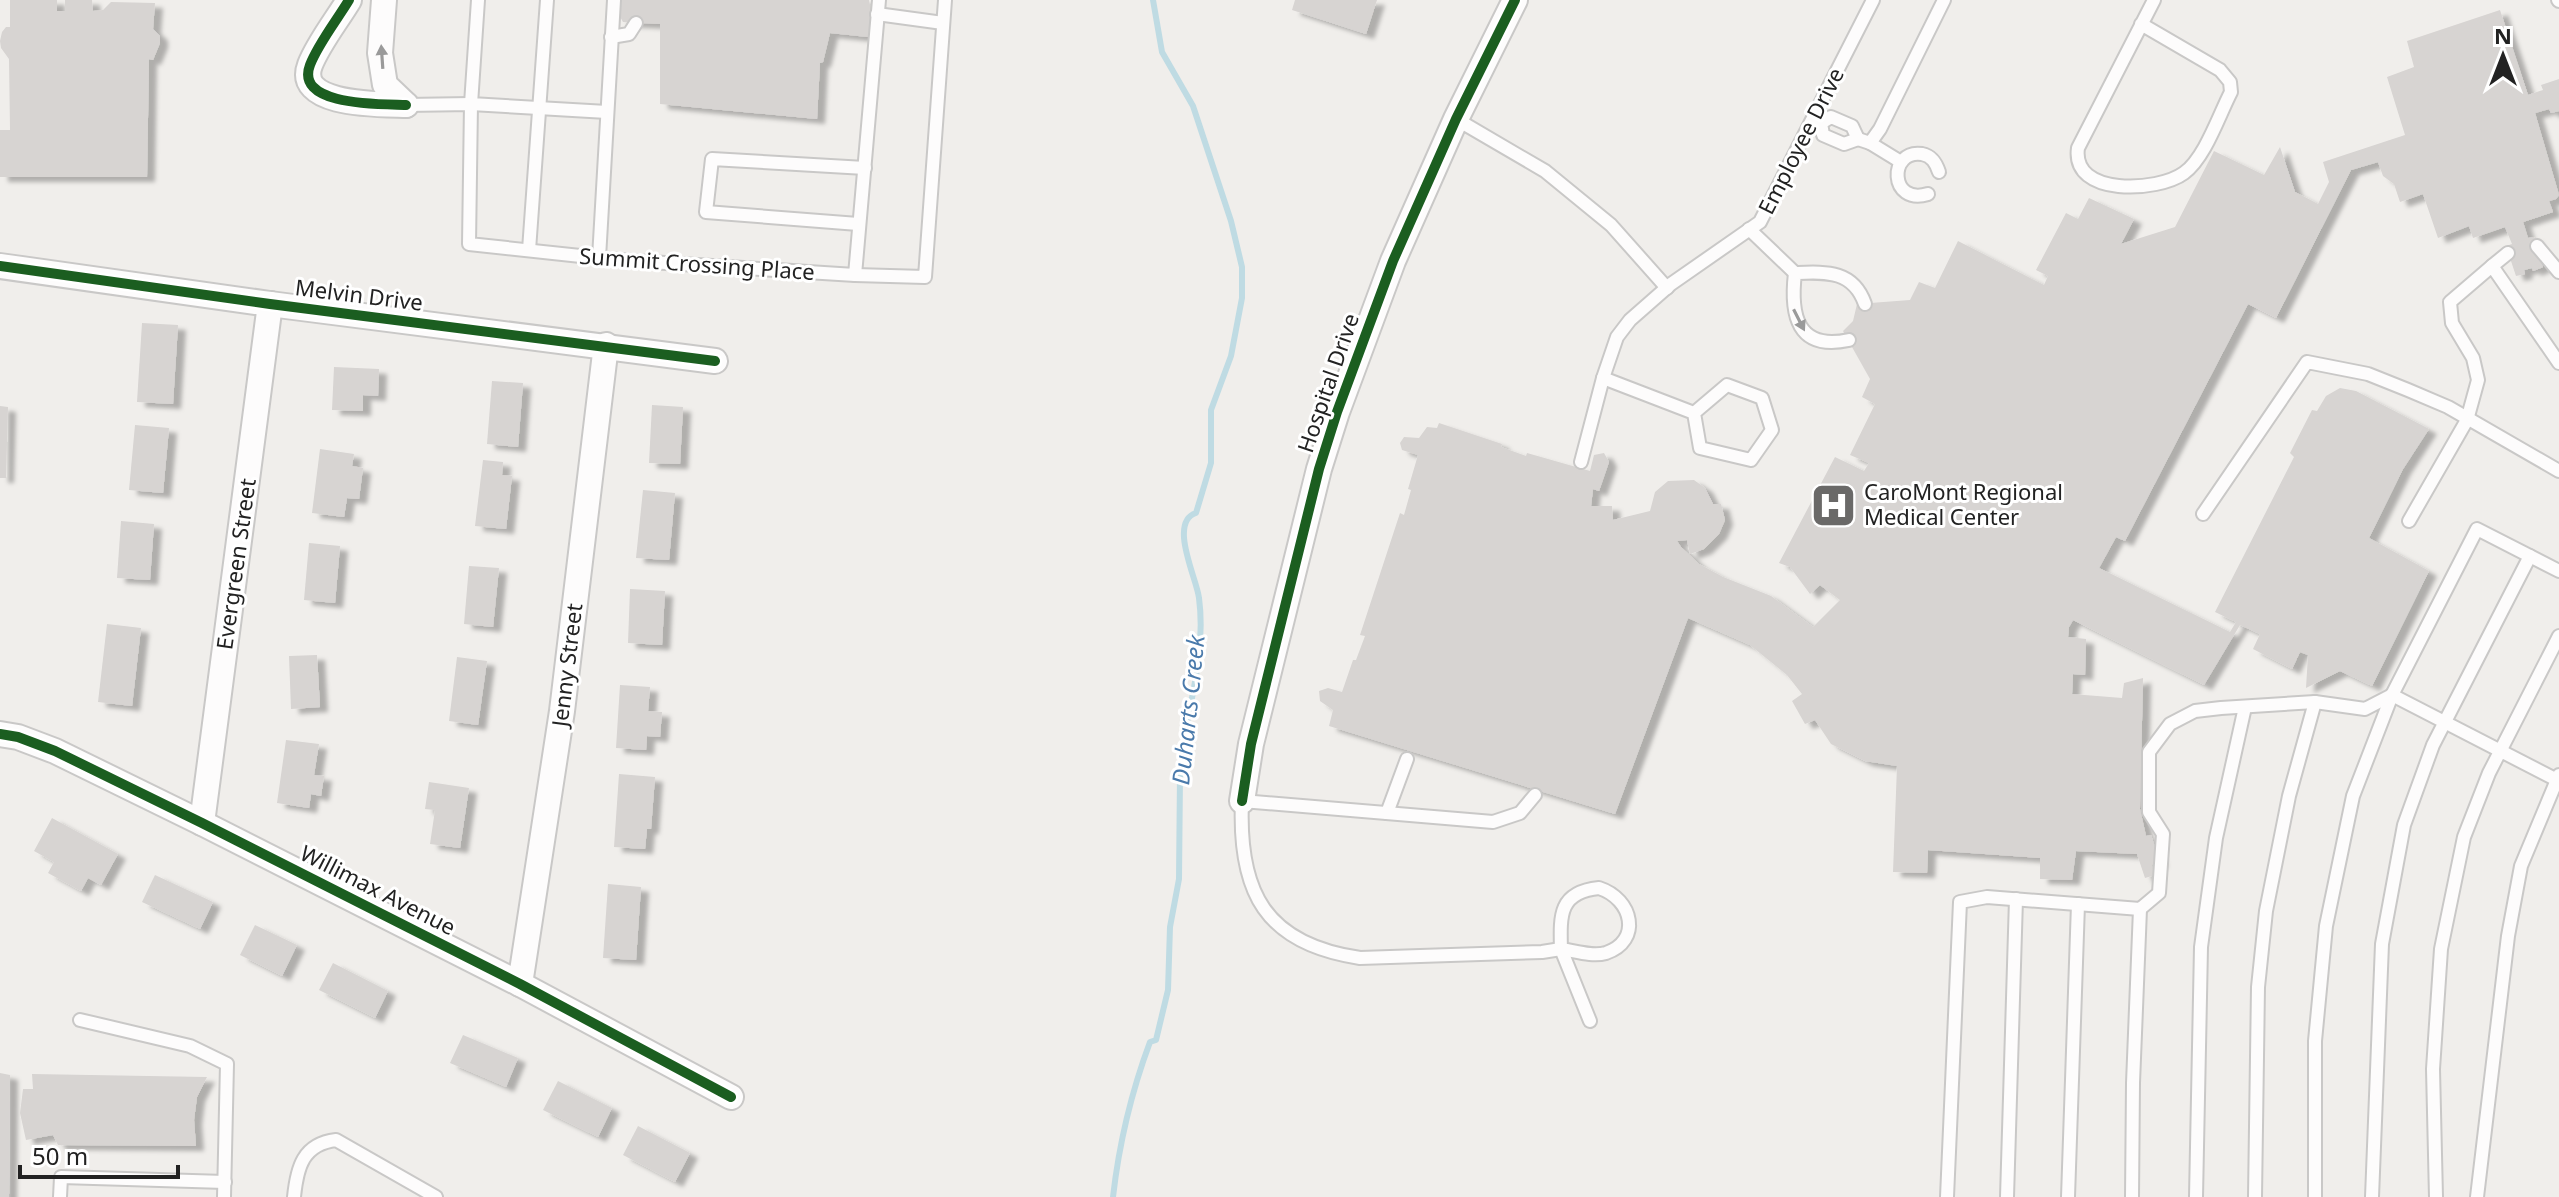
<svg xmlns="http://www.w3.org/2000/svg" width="2559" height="1197" font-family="'Noto Sans',sans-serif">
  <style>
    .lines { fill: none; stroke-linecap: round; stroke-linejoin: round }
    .stream { stroke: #bfdbe3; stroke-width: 6 }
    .building { fill: #d7d4d2; filter: url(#shadow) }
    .lane-casing { stroke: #c9c8c7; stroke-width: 16 }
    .street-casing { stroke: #c9c8c7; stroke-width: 28 }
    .lane { stroke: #fdfcfc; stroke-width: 12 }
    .street { stroke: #fdfcfc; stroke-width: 24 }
    .cycleway-casing { stroke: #fff; stroke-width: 15 }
    .cycleway { stroke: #1b5e20; stroke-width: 10 }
    .oneway { fill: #9a9a9a }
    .labels { text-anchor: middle; stroke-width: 6; stroke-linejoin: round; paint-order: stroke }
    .street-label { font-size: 22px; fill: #222; stroke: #fff }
    .poi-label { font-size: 22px; fill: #222; stroke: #fff; text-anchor: start }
    .water-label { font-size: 24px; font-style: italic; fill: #4a7aab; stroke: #fff }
  </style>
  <defs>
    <filter id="shadow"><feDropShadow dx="8" dy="5" stdDeviation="2" flood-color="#0004"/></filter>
  </defs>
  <rect width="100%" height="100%" fill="#f0eeeb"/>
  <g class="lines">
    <path class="stream" d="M 1113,1197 C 1119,1144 1131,1093 1150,1042 L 1156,1040 L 1168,990 L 1170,927 L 1179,879 L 1180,775 C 1186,761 1182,747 1185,732 C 1194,689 1205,643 1199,598 C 1197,579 1168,522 1196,513 L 1211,463 L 1211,410 L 1231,356 L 1242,298 L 1242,267 L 1231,221 L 1193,106 L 1162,52 L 1153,0"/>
  </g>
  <g class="building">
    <path d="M 10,0 L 57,0 L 57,11 L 65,11 L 65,0 L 92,0 L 93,11 L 103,10 L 111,2 L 155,3 L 153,29 L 160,36 L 160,43 L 153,60 L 149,59 L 147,177 L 0,177 L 0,130 L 10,130 L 9,59 L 1,48 L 0,41 L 2,32 L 6,27 L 10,27 Z"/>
    <path d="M 619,0 L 869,0 L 873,21 L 868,37 L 830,33 L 823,62 L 820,63 L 817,119 L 660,104 L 660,24 L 623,22 L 618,13 Z"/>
    <path d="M 1295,0 L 1377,0 L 1366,34 L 1292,10 Z"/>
    <path d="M 2500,10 L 2528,95 L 2543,90 L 2541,85 L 2559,79 L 2559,111 L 2551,113 L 2549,109 L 2535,113 L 2559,195 L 2556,199 L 2549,201 L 2553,212 L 2523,222 L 2528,238 L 2534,237 L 2543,267 L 2533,271 L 2532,268 L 2524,270 L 2525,274 L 2516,276 L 2506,246 L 2512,244 L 2505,227 L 2473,238 L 2469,226 L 2438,238 L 2423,194 L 2400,202 L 2394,184 L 2383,176 L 2378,162 L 2351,170 L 2276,318 L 2248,304 L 2125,541 L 2116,537 L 2099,568 L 2230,632 L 2236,622 L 2215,612 L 2294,457 L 2290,453 L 2312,410 L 2317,411 L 2326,396 L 2340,388 L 2356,391 L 2429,429 L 2403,469 L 2369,538 L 2429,571 L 2372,686 L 2340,671 L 2306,688 L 2308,655 L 2300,652 L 2292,669 L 2253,649 L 2260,634 L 2240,625 L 2204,685 L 2073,620 L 2069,627 L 2068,637 L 2086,639 L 2085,675 L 2073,674 L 2072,694 L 2122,698 L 2124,683 L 2143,678 L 2140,809 L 2146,836 L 2151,835 L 2160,862 L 2152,865 L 2155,875 L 2145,878 L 2137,854 L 2076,851 L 2072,880 L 2040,879 L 2040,858 L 1928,850 L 1927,873 L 1893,872 L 1897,766 L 1865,761 L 1831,744 L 1815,720 L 1805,724 L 1792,701 L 1802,694 L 1787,675 L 1750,645 L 1688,618 L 1615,814 L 1329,726 L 1333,710 L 1320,701 L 1319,691 L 1328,688 L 1342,692 L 1353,660 L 1356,660 L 1365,636 L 1360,635 L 1400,513 L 1404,515 L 1411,490 L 1408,489 L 1418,455 L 1402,450 L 1400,443 L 1404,437 L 1419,438 L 1427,427 L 1437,428 L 1439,423 L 1502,444 L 1501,447 L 1526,456 L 1527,453 L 1590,471 L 1594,455 L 1604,453 L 1609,462 L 1599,491 L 1593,489 L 1591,506 L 1612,506 L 1613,520 L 1650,511 L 1655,492 L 1668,481 L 1694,480 L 1705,488 L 1713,504 L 1721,504 L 1725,520 L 1719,534 L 1704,549 L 1690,554 L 1687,540 L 1677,541 L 1681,547 L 1699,564 L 1723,577 L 1771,596 L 1813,627 L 1840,600 L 1820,585 L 1810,594 L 1790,567 L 1779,563 L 1835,457 L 1864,471 L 1869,463 L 1850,455 L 1875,404 L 1862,397 L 1870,379 L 1843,331 L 1853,321 L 1857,304 L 1910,300 L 1919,282 L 1935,288 L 1958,241 L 2044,285 L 2048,276 L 2036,270 L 2066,213 L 2078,219 L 2089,198 L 2134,219 L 2121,244 L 2175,227 L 2214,151 L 2264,175 L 2280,147 L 2295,192 L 2318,204 L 2329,182 L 2323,162 L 2405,135 L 2387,77 L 2414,67 L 2407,41 Z"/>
    <path d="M 142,323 L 178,325 L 173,404 L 137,402 Z"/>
    <path d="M 334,367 L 379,369 L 378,396 L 363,395 L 363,411 L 332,410 Z"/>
    <path d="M 492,381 L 523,383 L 518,447 L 487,444 Z"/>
    <path d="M 652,405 L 683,407 L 680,464 L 649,463 Z"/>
    <path d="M 0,406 L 8,407 L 6,478 L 0,478 Z"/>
    <path d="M 135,425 L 169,428 L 163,493 L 129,490 Z"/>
    <path d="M 320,449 L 354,454 L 352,466 L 363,468 L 359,499 L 347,498 L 344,517 L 312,513 Z"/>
    <path d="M 483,460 L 503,462 L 502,475 L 512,476 L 506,529 L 475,526 Z"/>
    <path d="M 643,490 L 675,493 L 669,560 L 636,558 Z"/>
    <path d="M 121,521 L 154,524 L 150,580 L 117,578 Z"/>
    <path d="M 309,543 L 340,546 L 335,603 L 304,600 Z"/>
    <path d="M 469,566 L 499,568 L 493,627 L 464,624 Z"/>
    <path d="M 630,589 L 665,591 L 662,645 L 628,643 Z"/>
    <path d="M 107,624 L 141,628 L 132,706 L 98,702 Z"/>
    <path d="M 317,655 L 320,707 L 291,709 L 289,656 Z"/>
    <path d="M 457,657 L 487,661 L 478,725 L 449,721 Z"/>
    <path d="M 620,685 L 650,687 L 648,711 L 662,712 L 660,737 L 647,736 L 646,750 L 616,748 Z"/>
    <path d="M 286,740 L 319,744 L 314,775 L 324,776 L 321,796 L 311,794 L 309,808 L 277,803 Z"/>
    <path d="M 619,774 L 655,777 L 651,829 L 647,829 L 645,849 L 614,847 Z"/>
    <path d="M 429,782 L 469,788 L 460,848 L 430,844 L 435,810 L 425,809 Z"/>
    <path d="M 52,818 L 118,854 L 101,885 L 88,878 L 81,891 L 48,873 L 54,862 L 34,851 Z"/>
    <path d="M 155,875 L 213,902 L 200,929 L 142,902 Z"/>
    <path d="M 608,884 L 641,887 L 636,960 L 603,958 Z"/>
    <path d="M 255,925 L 297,945 L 282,976 L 240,955 Z"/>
    <path d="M 333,963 L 388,991 L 375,1018 L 319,990 Z"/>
    <path d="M 463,1035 L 518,1058 L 506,1087 L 450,1063 Z"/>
    <path d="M 0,1073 L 10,1075 L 9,1197 L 0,1197 Z"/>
    <path d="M 32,1074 L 207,1077 L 197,1097 L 194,1120 L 196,1146 L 58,1145 L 53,1135 L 26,1140 L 20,1113 L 23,1089 L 33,1089 Z"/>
    <path d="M 558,1081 L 612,1108 L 598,1137 L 543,1110 Z"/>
    <path d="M 638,1126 L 690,1153 L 675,1182 L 623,1155 Z"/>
  </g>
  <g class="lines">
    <defs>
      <g id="lane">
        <path d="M 478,0 L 471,104 L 607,112"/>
        <path d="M 2558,0 L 2559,1"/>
        <path d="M 877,14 L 943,23"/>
        <path d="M 2141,24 L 2220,70 L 2230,82 L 2231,92 C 2219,115 2205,158 2184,173 C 2158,192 2071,197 2078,148 L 2154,0"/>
        <path d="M 611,37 L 629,34 L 636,23"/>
        <path d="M 406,105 L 471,104 L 469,244 L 618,260 L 855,275 L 879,0"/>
        <path d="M 1831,117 L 1852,126 L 1858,139 L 1844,144 L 1823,135 L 1821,123 Z"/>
        <path d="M 1456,119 L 1545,171 L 1611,225 L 1667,288"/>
        <path d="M 1858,139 L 1870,143 L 1880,129 L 1944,0"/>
        <path d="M 1870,143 L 1901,162"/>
        <path d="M 1928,194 C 1889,206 1888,149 1922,154 C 1932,156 1936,163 1939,172"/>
        <path d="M 858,224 L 706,212 L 712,159 L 865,168"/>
        <path d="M 1749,229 L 1795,273"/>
        <path d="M 2537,246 L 2559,272"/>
        <path d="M 529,250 L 547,0"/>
        <path d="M 599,258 L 614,0"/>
        <path d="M 2492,266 L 2508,253"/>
        <path d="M 855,275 L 925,277 L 945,0"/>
        <path d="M 1849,340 C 1797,351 1790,315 1795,273 C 1826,272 1853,270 1865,304"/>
        <path d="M 1603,378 L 1694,413 L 1727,385 L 1762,398 L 1772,430 L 1751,460 L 1700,448 L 1694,413"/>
        <path d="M 1581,462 L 1603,378 L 1617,337 L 1630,320 L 1671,284 L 1760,222 L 1873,0"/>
        <path d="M 2203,514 L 2307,362 L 2368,374 L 2408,390 L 2448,407 L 2559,471"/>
        <path d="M 2409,521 L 2467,420 L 2478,380 L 2473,358 L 2452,323 L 2450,302 L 2492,266 L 2559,363"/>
        <path d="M 2392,695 L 2559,781"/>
        <path d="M 1535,795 L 1520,813 L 1493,822 L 1242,801 C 1238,892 1265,944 1360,958 L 1542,952 L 1561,949 L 1590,1021"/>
        <path d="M 1387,813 L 1407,759"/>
        <path d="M 1599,888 C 1633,899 1642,941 1606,953 C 1592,957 1575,951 1561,949 C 1560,915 1559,892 1599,888 Z"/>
        <path d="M 80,1020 L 190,1046 L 227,1064 L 224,1197"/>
        <path d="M 60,1197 L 61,1177 L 225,1182"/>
        <path d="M 294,1197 C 297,1167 303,1144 336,1140 L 436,1197"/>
        <path d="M 1947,1197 L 1960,902 L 1987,897 L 2140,909 L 2159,893 L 2163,834 L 2149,812 L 2149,752 L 2170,724 L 2195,711 L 2221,708 L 2315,702 L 2365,709 L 2392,695"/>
        <path d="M 2007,1197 L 2016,899"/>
        <path d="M 2068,1197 L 2078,904"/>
        <path d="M 2132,1197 L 2133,1083 L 2140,909"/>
        <path d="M 2196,1197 L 2201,947 L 2216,838 L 2245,707"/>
        <path d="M 2255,1197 L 2258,987 L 2266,911 L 2289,796 L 2315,702"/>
        <path d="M 2315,1197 L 2315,1041 L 2326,926 L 2353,796 L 2392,695 L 2477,529 L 2559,571"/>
        <path d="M 2372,1197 L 2382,944 L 2404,825 L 2433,745 L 2530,556"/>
        <path d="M 2436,1197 L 2433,1069 L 2441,949 L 2464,837 L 2489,773 L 2559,636"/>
        <path d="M 2477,1197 L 2508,936 L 2521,866 L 2559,775"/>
      </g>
      <g id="street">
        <path d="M 349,0 C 337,20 318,44 310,65 C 294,107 384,104 406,105"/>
        <path d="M 384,0 L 380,53 L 385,85 L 406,105"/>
        <path d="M 0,266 L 270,304 L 715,361"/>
        <path d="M 0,734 L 18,737 L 55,751 L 202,823 L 520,984 L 731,1097"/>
        <path d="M 1242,801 L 1251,744 L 1319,469 L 1337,412 L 1393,261 L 1456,119 L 1515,0"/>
        <path d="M 202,823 L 270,304"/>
        <path d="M 520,984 L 562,711 L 606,345"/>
      </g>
    </defs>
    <use href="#lane" class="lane-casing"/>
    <use href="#street" class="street-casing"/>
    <use href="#lane" class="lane"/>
    <use href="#street" class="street"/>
    <defs>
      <g id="cycleway">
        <path d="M 349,0 C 337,20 318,44 310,65 C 294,107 384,104 406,105"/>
        <path d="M 0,266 L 270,304 L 715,361"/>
        <path d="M 0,734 L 18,737 L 55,751 L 202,823 L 520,984 L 731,1097"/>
        <path d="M 1242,801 L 1251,744 L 1319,469 L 1337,412 L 1393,261 L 1456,119 L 1515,0"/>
      </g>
    </defs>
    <use href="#cycleway" class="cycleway-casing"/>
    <use href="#cycleway" class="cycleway"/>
  </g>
  <defs><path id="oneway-solid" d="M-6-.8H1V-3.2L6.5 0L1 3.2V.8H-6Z" transform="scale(2)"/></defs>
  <g class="oneway">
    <use href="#oneway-solid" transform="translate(382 57) rotate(-94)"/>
    <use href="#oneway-solid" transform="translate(1799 320) rotate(63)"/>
  </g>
  <defs>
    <symbol id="hospital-square" viewBox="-11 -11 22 22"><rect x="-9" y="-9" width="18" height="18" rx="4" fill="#6a6968" stroke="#fff"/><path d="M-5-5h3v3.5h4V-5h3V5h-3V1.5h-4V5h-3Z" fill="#fff"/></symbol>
  </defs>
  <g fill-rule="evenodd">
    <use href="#hospital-square" x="1808" y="480" width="51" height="51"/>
  </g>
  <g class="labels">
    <g class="street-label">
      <text transform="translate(1801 141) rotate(-63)" y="8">Employee Drive</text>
      <text transform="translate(697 264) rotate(4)" y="8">Summit Crossing Place</text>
      <text transform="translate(359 295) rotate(7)" y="8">Melvin Drive</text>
      <text transform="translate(1328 383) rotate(-71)" y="8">Hospital Drive</text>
      <text transform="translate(236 564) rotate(-82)" y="8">Evergreen Street</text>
      <text transform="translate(567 665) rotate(-83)" y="8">Jenny Street</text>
      <text transform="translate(378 890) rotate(27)" y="8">Willimax Avenue</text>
    </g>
    <g class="poi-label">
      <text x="1864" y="500">CaroMont Regional<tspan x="1864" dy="25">Medical Center</tspan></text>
    </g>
    <g class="water-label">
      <text transform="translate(1189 710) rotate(-84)" y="8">Duharts Creek</text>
    </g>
  </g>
  <g transform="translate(2503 56)" stroke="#ffffff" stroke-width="6" paint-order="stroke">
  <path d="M0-6L14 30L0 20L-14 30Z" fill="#222222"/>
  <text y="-12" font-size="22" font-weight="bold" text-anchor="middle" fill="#222222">N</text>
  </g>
  <path d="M20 1165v12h158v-12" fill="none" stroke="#222222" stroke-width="4"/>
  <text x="32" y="1165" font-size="24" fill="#222222" stroke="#ffffff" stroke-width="6" paint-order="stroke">50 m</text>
</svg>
